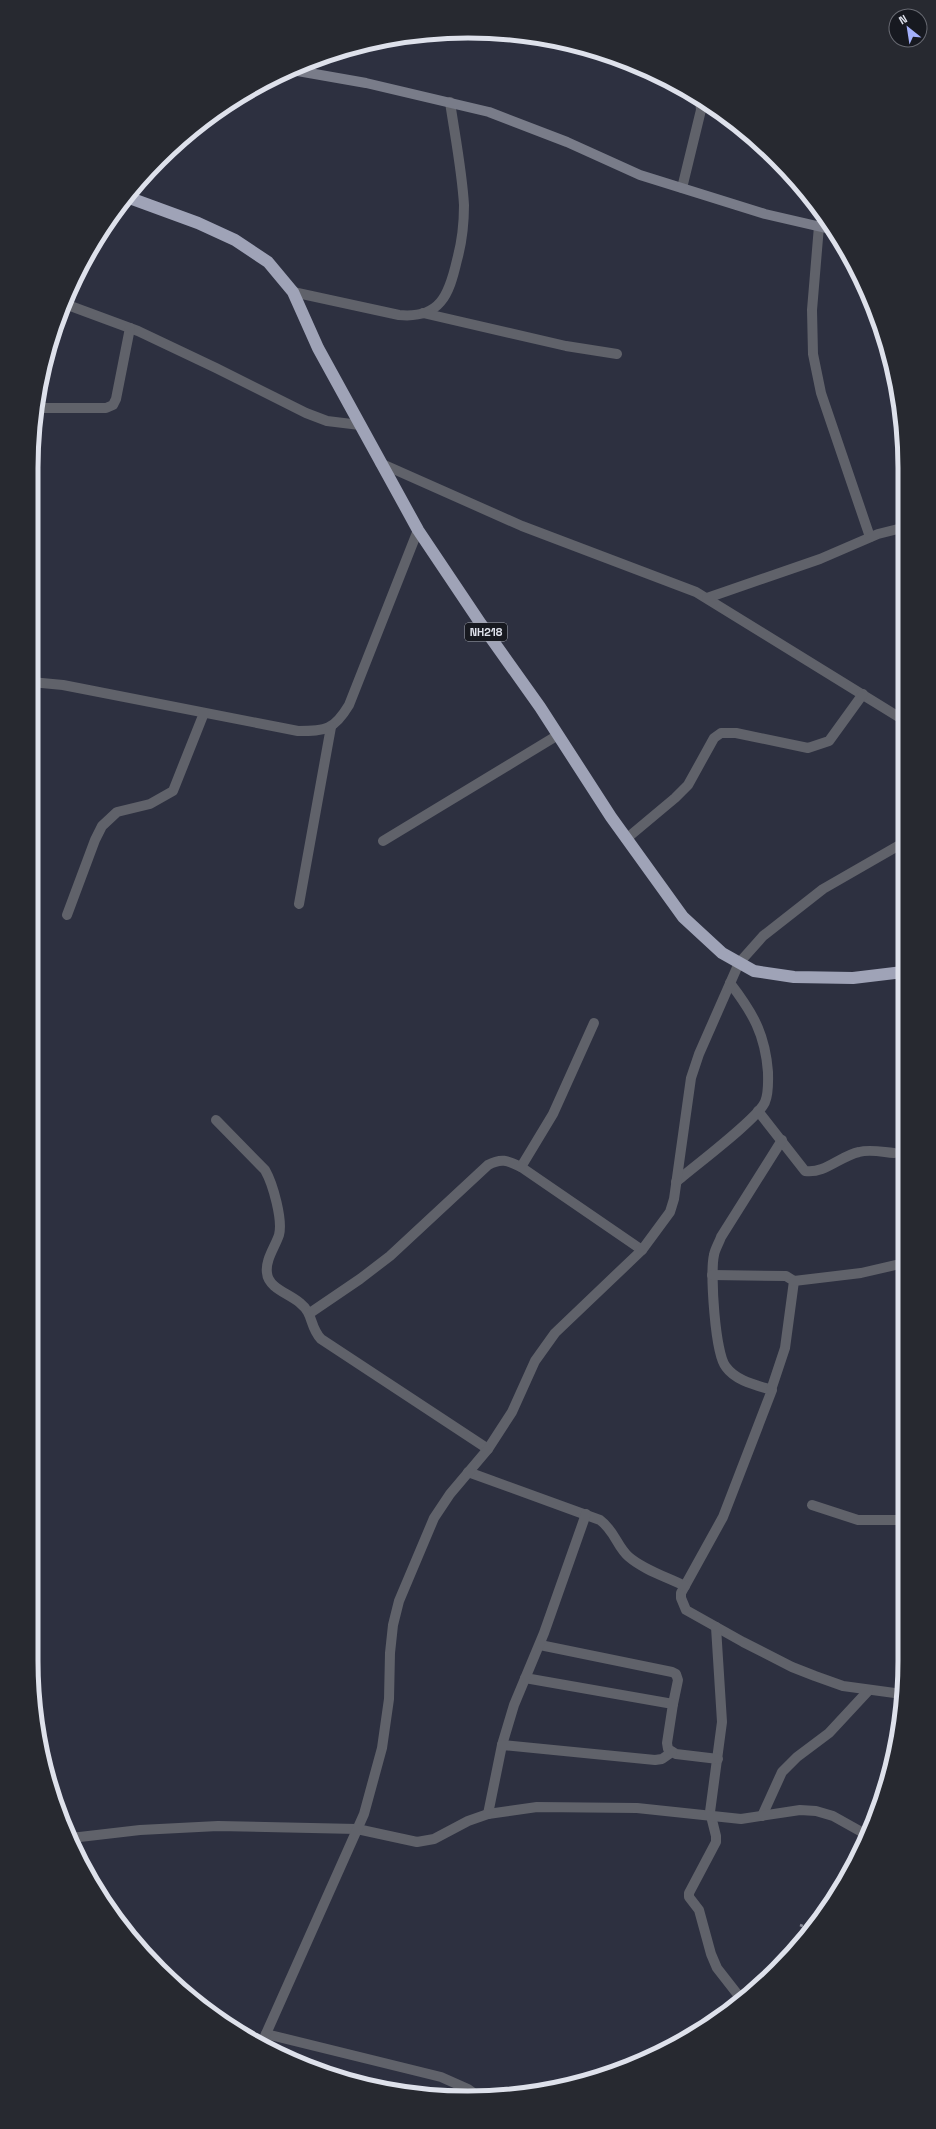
<svg xmlns="http://www.w3.org/2000/svg" width="936" height="2129" font-family="'Space Grotesk',sans-serif">
  <style>
    .lines { fill: none; stroke-linecap: round; stroke-linejoin: round }
    .path { stroke: #868996; stroke-width: 2.5; stroke-dasharray: 3 3; stroke-linecap: butt }
    .street { stroke: #60626a; stroke-width: 10 }
    .secondary { stroke: #797c89; stroke-width: 10 }
    .highway { stroke: #9fa3b7; stroke-width: 12 }
    .labels { text-anchor: middle; dominant-baseline: central; stroke-width: 4; stroke-linejoin: round; paint-order: stroke }
    .shield { fill: #171920; stroke: #a2a5ae; stroke-width: 1 }
    .shield-label { font-size: 11px; font-weight: bold; fill: #dee1eb }
    .rim { fill: none; stroke: #dee1eb; stroke-width: 5 }
  </style>
  <rect width="100%" height="100%" fill="#2d3040"/>
  <g class="lines">
    <!-- path -->
    <path class="path" d="M800 1925 811 1929"/>
    <!-- street -->
    <g class="street">
      <path d="M306 72 308 64"/>
      <path d="M682 188 701 110 700 100"/>
      <path d="M819 226 812 310 813 354 821 393 870 537"/>
      <path d="M293 292 399 315C440 319 449 295 457 260 462 242 464 224 464 205 462 171 455 136 450 102"/>
      <path d="M65 304 138 331 216 368 306 413 327 421 360 425"/>
      <path d="M423 313 566 346 617 354"/>
      <path d="M37 408H106L113 405 116 399 130 328"/>
      <path d="M380 463 522 526 696 592 902 719"/>
      <path d="M707 598 820 559 878 534 902 528"/>
      <path d="M31 682 63 685 298 731C326 731 334 730 349 705L418 530"/>
      <path d="M626 839 675 798 688 785 714 738 721 733H736L808 748 829 741 863 694"/>
      <path d="M383 841 558 735"/>
      <path d="M299 904 331 727"/>
      <path d="M67 915 95 840 102 826 117 812 150 804 173 791 204 713"/>
      <path d="M758 1111 805 1171C825 1174 840 1156 859 1152 870 1149 882 1152 894 1153"/>
      <path d="M216 1120 265 1170C273 1184 283 1220 279 1235 275 1247 265 1260 267 1273 268 1288 290 1294 300 1303 314 1314 309 1326 321 1339L488 1449"/>
      <path d="M782 1140 721 1237C719 1243 715 1249 714 1255 710 1272 715 1355 726 1367 736 1381 756 1385 772 1390L723 1517 681 1593V1598L686 1610 743 1642 792 1667 815 1676 843 1686 902 1694"/>
      <path d="M521 1167 553 1114 594 1023"/>
      <path d="M676 1182C693 1167 758 1119 765 1102 769 1093 768 1081 768 1072 765 1034 753 1013 730 983"/>
      <path d="M712 1275 786 1276 794 1281 785 1348 771 1390"/>
      <path d="M794 1281 861 1273 904 1263"/>
      <path d="M310 1313 360 1279 390 1256 488 1165C501 1158 507 1160 521 1167L642 1250"/>
      <path d="M468 1472 600 1520C615 1531 617 1547 629 1557 644 1570 667 1577 685 1586"/>
      <path d="M812 1505 858 1520H905"/>
      <path d="M716 1627 722 1722 710 1812 716 1836V1842L689 1893V1897L699 1910 711 1954 717 1968 742 2000"/>
      <path d="M540 1645 672 1672 676 1674 678 1680 673 1704"/>
      <path d="M525 1678 673 1704 667 1743 668 1749 676 1754 718 1759"/>
      <path d="M502 1745 514 1705 544 1633 586 1514"/>
      <path d="M488 1814 502 1745 655 1760 662 1759 672 1752"/>
      <path d="M762 1816 782 1772 797 1757 829 1733 868 1691"/>
      <path d="M71 1838 140 1830 218 1826 357 1829 417 1842 434 1839 468 1821 488 1814 537 1807 637 1808 741 1819 800 1810 816 1811 833 1816 867 1835"/>
      <path d="M266 2034 441 2077 468 2089 479 2097"/>
      <path d="M261 2045 364 1814 382 1748 389 1699 390 1653 393 1625 399 1601 434 1518 450 1494 488 1449 512 1412 535 1361 555 1333 642 1250 670 1212 674 1199 691 1078 699 1054 739 963 763 936 823 889 903 843"/>
    </g>
    <!-- secondary -->
    <path class="secondary" d="M292 70 366 83 489 112 567 142 640 175 765 214 830 229"/>
    <!-- highway -->
    <path class="highway" d="M127 197 198 223 235 240 268 262 293 292 318 348 418 530 481 624 540 707 611 817 683 917 722 953 754 971 794 977 853 978 903 972"/>
  </g>
  <g class="labels">
    <!-- shield labels -->
    <rect class="shield" x="465" y="623" width="42" height="18" rx="3"/>
    <g class="shield-label">
      <text x="486" y="632">NH218</text>
    </g>
  </g>
  <!-- crop -->
  <path d="M0 0H936V2129H0ZM468 38H468A430 430 0 0 1 898 468V1661A430 430 0 0 1 468 2091H468A430 430 0 0 1 38 1661V468A430 430 0 0 1 468 38Z" fill="#272930" fill-rule="evenodd"/>
  <path class="rim" d="M468 38H468A430 430 0 0 1 898 468V1661A430 430 0 0 1 468 2091H468A430 430 0 0 1 38 1661V468A430 430 0 0 1 468 38Z"/>
  <!-- north arrow -->
  <g transform="translate(908 28) rotate(330)"><circle r="19" fill="#171920" stroke="#676971"/>
  <path d="M0-3L7 15L0 10L-7 15Z" fill="#a4b1fc"/>
  <text y="-6" font-size="11" font-weight="bold" text-anchor="middle" fill="#dee1eb">N</text>
  </g>
</svg>
